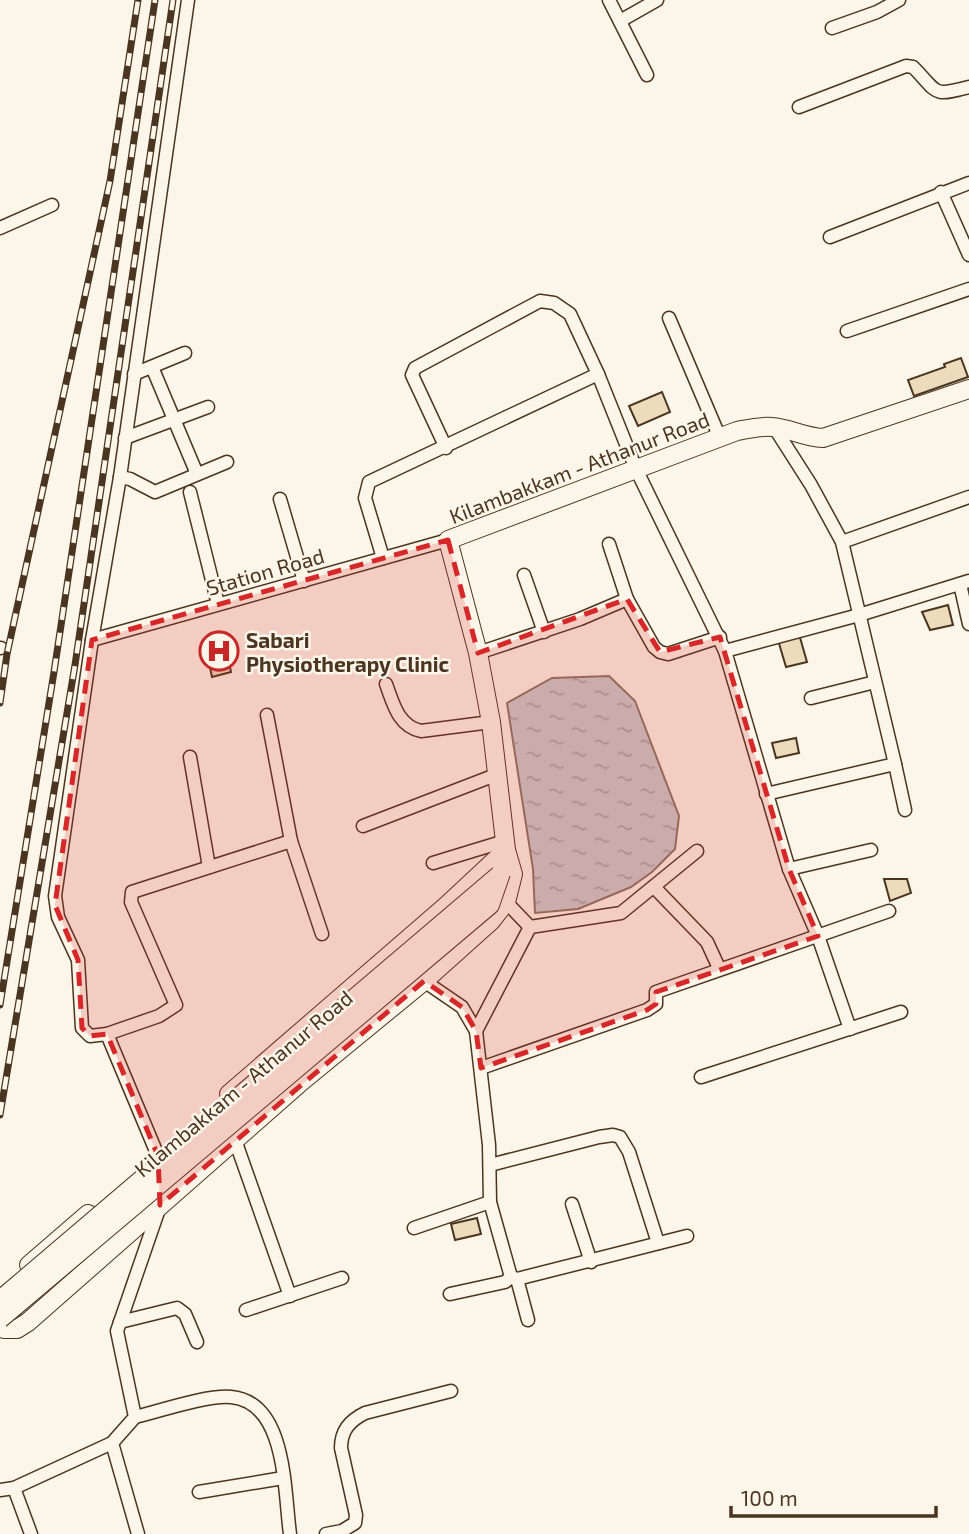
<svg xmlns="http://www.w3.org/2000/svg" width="969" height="1534" font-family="'Exo 2',sans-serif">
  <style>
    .water { fill: url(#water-ripples); stroke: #887966; stroke-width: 2 }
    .building { fill: #ecdcbc; stroke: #4a3520; stroke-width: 2 }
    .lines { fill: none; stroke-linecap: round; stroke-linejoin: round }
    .street-casing { stroke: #4a3520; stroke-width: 15 }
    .secondary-casing { stroke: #4a3520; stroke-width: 20 }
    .street { stroke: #fbf6e9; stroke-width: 12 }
    .secondary { stroke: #fbf6e9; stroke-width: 18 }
    .rail-casing { stroke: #4a3520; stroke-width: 7 }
    .rail { stroke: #fbf6e9; stroke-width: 4.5; stroke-dasharray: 13; stroke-linecap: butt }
    .secondary-bridge-casing { stroke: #4a3520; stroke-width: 20; stroke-linecap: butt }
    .secondary-bridge { stroke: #fbf6e9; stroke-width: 18 }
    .marked { fill: #d62828; fill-opacity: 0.2; stroke: #d62828; stroke-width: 5; stroke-dasharray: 14 9; stroke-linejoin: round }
    .labels { text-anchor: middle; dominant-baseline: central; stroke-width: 5; stroke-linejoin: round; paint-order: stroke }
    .street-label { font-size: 21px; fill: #4a3520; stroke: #fbf6e9 }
    .poi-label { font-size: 21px; font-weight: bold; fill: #4a3520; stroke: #fbf6e9; text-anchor: start }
  </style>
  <defs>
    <pattern id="water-ripples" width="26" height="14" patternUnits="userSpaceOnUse" patternTransform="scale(1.75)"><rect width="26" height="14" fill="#c9cecd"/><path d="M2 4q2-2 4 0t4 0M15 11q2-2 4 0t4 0" fill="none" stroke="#a5a8a6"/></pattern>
  </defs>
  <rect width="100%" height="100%" fill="#fbf6e9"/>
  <!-- water -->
  <path class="water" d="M609 676 635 701 679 816 675 849 652 872 631 887 578 909 535 913 533 869 507 703 552 678Z"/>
  <!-- building -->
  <g class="building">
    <path d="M961 358 968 377 914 396 908 380 945 367 944 364Z"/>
    <path d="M662 392 670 412 638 426 629 406Z"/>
    <path d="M948 605 953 625 930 630 922 612Z"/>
    <path d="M223 634 231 672 212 677 204 639Z"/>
    <path d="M799 634 807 662 786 667 778 640Z"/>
    <path d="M796 738 799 753 776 758 772 743Z"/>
    <path d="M884 879H907L911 893 890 901Z"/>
    <path d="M477 1218 481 1234 455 1240 451 1224Z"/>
  </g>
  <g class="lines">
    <!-- street casing -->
    <g class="street-casing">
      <g id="street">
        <path d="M609 0 647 75"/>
        <path d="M620 21 657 0"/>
        <path d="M832 28 877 12 899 0"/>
        <path d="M799 107 906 66 913 67C939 93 931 97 969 87"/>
        <path d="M941 192 969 255"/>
        <path d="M0 228 52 205"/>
        <path d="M830 237 969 183"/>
        <path d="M669 318 720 438"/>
        <path d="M847 331 969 289"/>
        <path d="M152 367 197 474"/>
        <path d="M134 374 185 353"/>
        <path d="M125 438 208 407"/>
        <path d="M446 448 412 375 415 368 540 301 554 303 570 314 598 374 636 469 725 651"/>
        <path d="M120 477 130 479 155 492 227 462"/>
        <path d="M190 492 218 604"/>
        <path d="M280 499 304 581"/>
        <path d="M842 542 969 497"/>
        <path d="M609 544 627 599 654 647 660 652 668 654 720 637"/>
        <path d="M383 558 365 498 369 482 598 374"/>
        <path d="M524 575 544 632"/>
        <path d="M960 584 969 624"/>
        <path d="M92 640 448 540"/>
        <path d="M0 648H1"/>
        <path d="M478 653 580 619 627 599"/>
        <path d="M386 684C393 703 398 726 421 731L491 722"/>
        <path d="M811 698 875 682"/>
        <path d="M267 715 291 841 322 934"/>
        <path d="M190 757 209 867"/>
        <path d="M895 764 905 810"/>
        <path d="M766 794 895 764 842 542 811 485 774 427"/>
        <path d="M363 826 498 774"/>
        <path d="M433 863 505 841"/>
        <path d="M789 869 871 850"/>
        <path d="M654 887 707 942 719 968"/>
        <path d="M506 902 530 927 621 913 697 851"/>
        <path d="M424 981 462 1007 476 1031 489 1145 490 1202 511 1277"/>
        <path d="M850 1029 818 936 789 869 725 651 859 615 969 581"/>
        <path d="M476 1031 530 927"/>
        <path d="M107 1034 159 1016 176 1005 131 902 132 892 291 841"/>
        <path d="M481 1068 647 1010 656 1004V992L889 911"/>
        <path d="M701 1077 901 1012"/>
        <path d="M235 1140 290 1296"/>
        <path d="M490 1165 599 1137 613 1135 620 1137 629 1152 658 1243"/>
        <path d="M159 1170 158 1156 107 1034 90 1036 82 1028 78 960 58 917 55 896 92 640 120 477 188 0"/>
        <path d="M572 1204 591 1262"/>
        <path d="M414 1228 490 1202"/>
        <path d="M517 1279 528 1320"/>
        <path d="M450 1294 505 1282 511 1277 517 1279 687 1236"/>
        <path d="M246 1310 342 1278"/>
        <path d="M120 1322 177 1308 185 1314 197 1342"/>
        <path d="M135 1417C160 1411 206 1395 231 1397 287 1402 284 1491 290 1534"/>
        <path d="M112 1443 138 1534"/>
        <path d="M14 1488 31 1534"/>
        <path d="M0 1490 14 1488 112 1443 135 1417 117 1331 159 1209"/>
        <path d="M199 1492 283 1478"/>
        <path d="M326 1534 342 1531 355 1523 356 1515 341 1448C341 1431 349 1421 365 1413L451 1391"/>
      </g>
    </g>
    <!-- secondary casing -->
    <g class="secondary-casing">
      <g id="secondary">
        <path d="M504 859 506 850 491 722 478 653 448 540 737 431C748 429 760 426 772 427 789 428 803 437 823 438L969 389"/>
        <path d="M29 1265 88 1214"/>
        <path d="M0 1325 4 1329H17L28 1322 302 1081 424 981 491 921 506 902 513 874 506 850 446 906 229 1094"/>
      </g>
    </g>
    <!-- street -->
    <use href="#street" class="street"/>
    <!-- secondary -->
    <use href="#secondary" class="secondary"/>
    <!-- rail casing -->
    <g class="rail-casing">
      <g id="rail">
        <path d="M0 703 7 654 110 181 138 0"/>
        <path d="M0 1005 54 672 155 0"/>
        <path d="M0 1115 75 665 173 0"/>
      </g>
    </g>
    <!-- rail -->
    <use href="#rail" class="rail"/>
    <!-- secondary-bridge casing -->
    <g class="secondary-bridge-casing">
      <g id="secondary-bridge">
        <path d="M0 1300 499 875"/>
        <path d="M0 1319 490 905 501 873"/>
      </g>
    </g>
    <!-- secondary-bridge -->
    <use href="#secondary-bridge" class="secondary-bridge"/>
  </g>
  <!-- marked area -->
  <path class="marked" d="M448 540 478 653 627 599 660 652 720 637 789 869 818 936 656 992V1004L647 1010 481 1068 476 1031 462 1007 424 981 160 1205 158 1156 107 1034 90 1036 82 1028 78 960 55 905 92 640Z"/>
  <!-- icons -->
  <defs>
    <g id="hospital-ring" transform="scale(2.0125)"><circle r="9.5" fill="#fbf6e9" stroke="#c62828" stroke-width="1.5"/><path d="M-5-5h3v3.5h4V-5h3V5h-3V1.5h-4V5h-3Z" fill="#c62828"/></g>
  </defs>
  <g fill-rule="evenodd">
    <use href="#hospital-ring" x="219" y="651"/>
  </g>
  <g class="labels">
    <!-- street labels -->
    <g class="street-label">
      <text transform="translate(579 467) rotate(-21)">Kilambakkam - Athanur Road</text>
      <text transform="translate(265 571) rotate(-16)">Station Road</text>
      <text transform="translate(243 1083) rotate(-40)">Kilambakkam - Athanur Road</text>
    </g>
    <!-- poi labels -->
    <g class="poi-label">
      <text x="246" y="639">Sabari<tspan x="246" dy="24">Physiotherapy Clinic</tspan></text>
    </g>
  </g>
  <!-- scale -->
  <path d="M731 1506v10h205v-10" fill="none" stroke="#4a3520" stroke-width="3.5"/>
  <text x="741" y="1506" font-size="21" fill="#4a3520" stroke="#fbf6e9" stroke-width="5" paint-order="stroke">100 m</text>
</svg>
